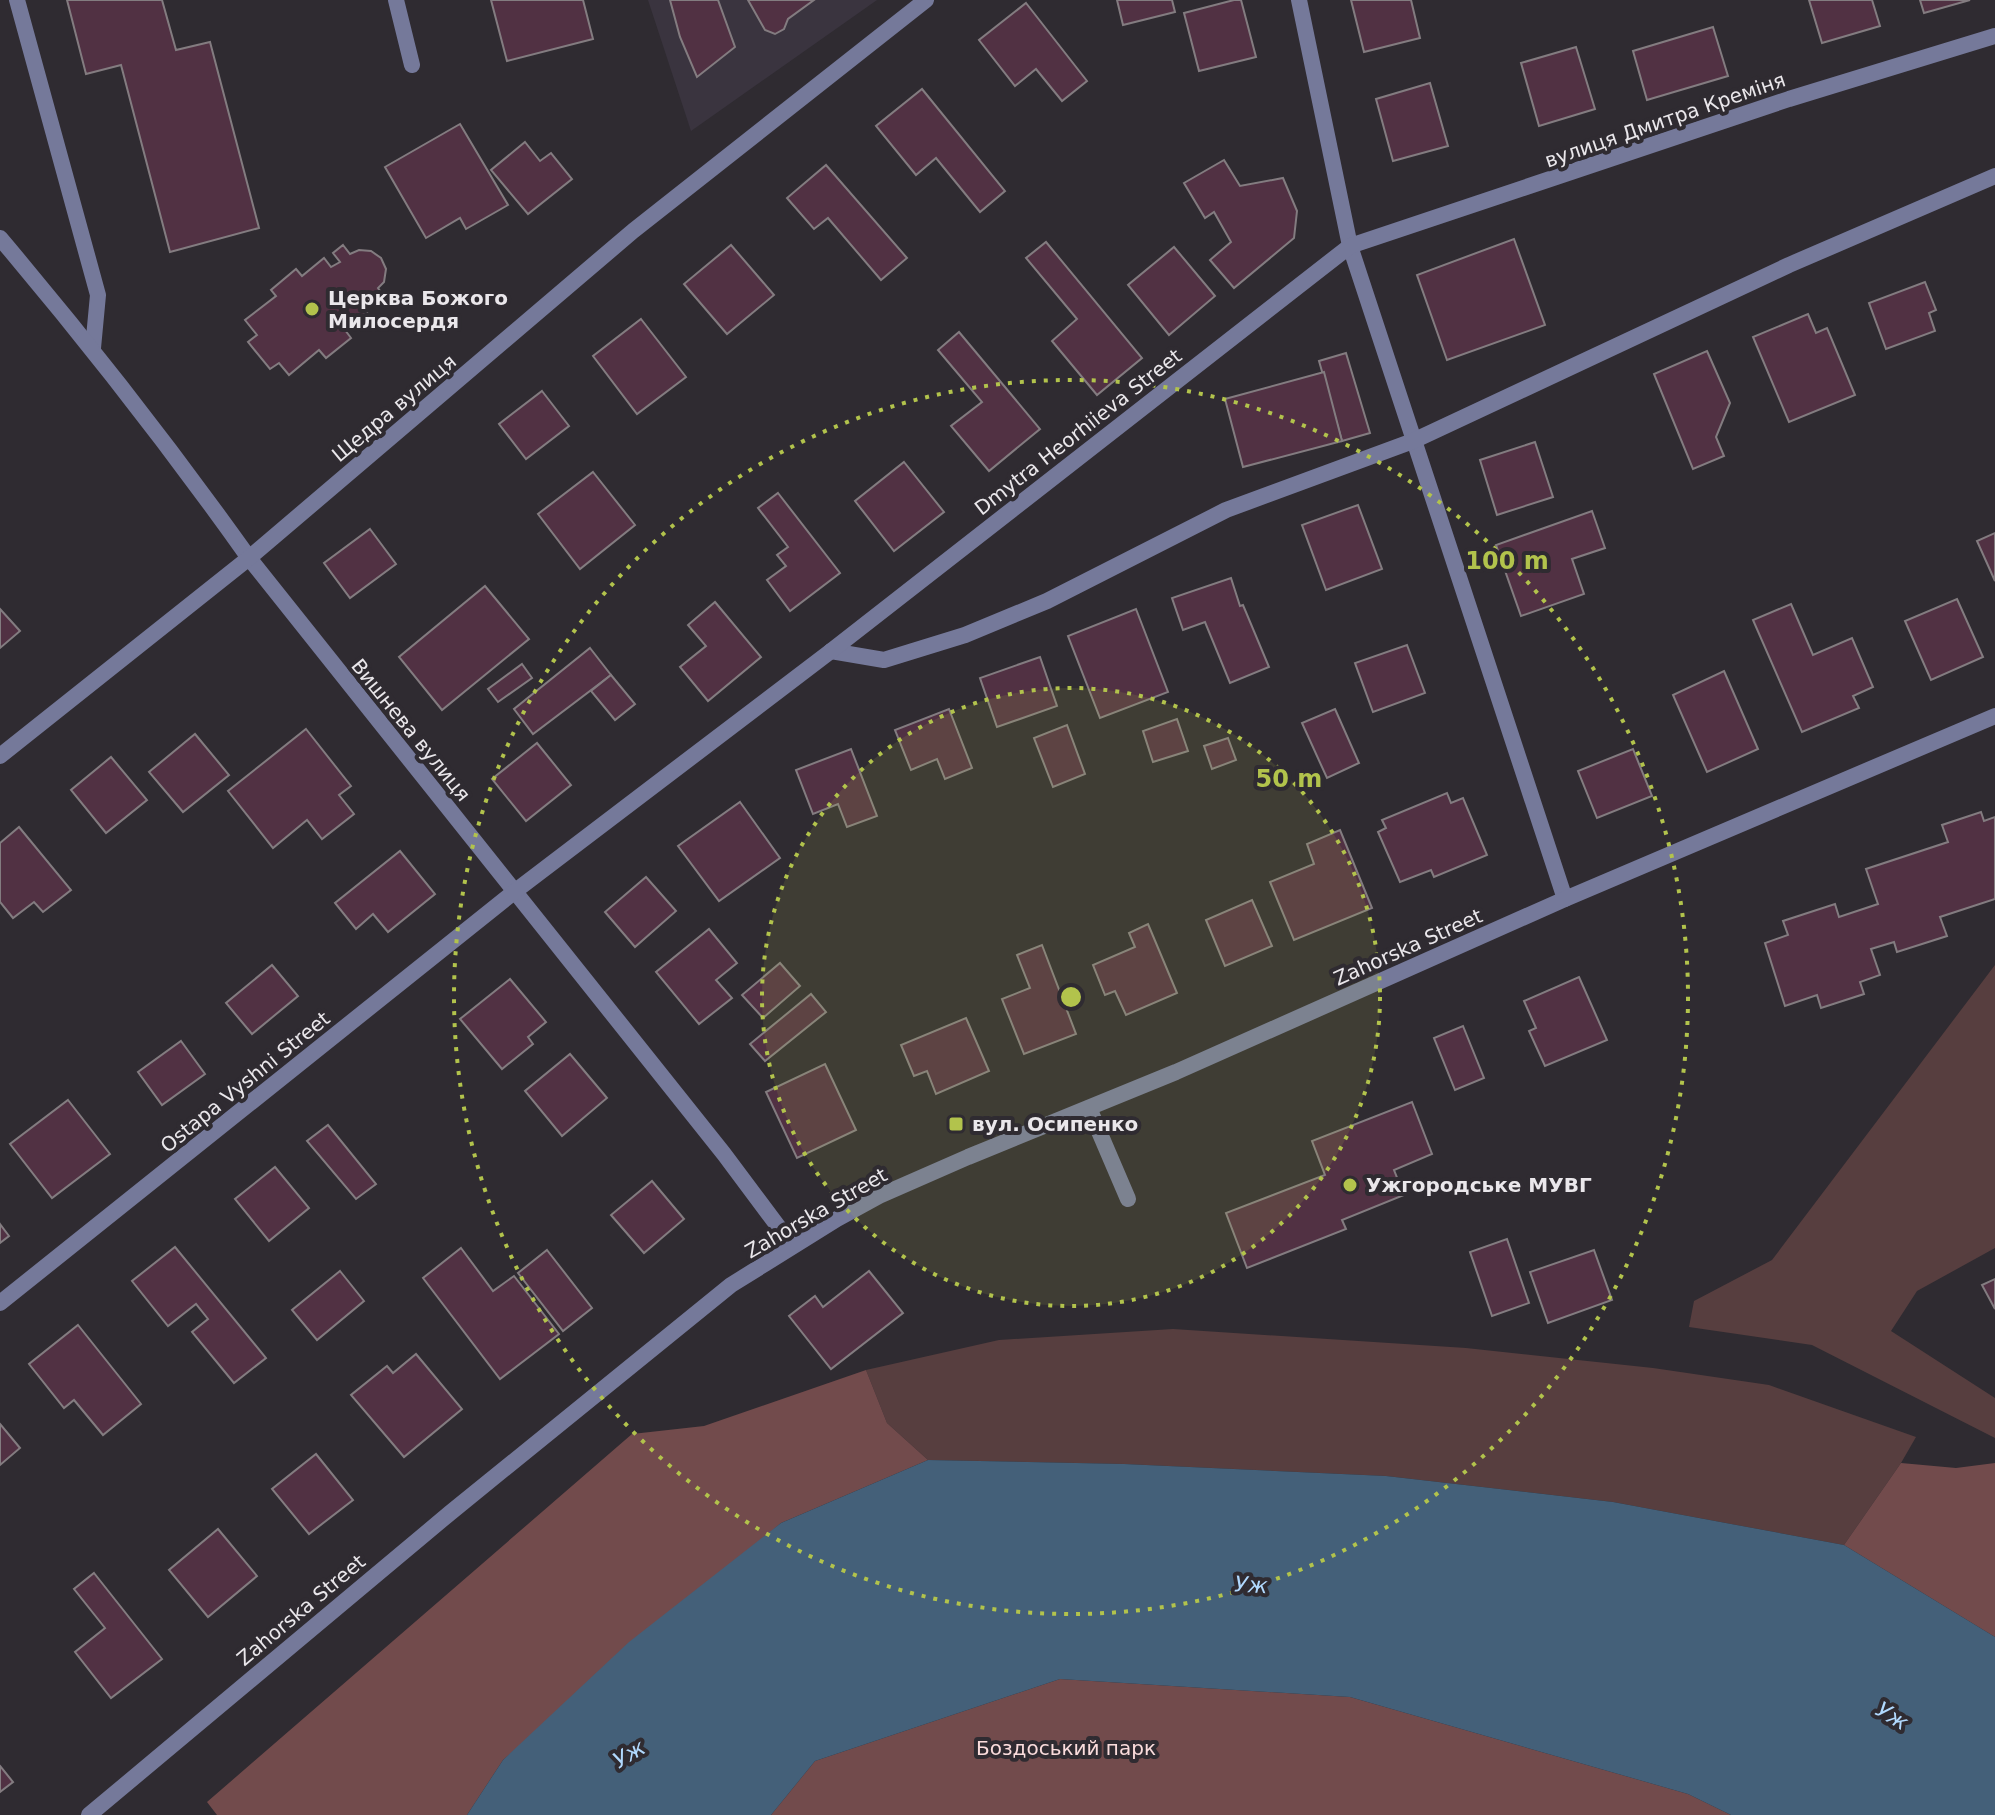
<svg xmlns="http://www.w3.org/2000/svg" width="1995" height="1815" font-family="'DejaVu Sans',sans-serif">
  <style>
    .built { fill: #3a343f }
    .green { fill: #573e3f }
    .forest { fill: #724b4c }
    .water { fill: #446079 }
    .building { fill: #513143; stroke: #837c80; stroke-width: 2 }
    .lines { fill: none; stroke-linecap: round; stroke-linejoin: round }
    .service { stroke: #75799a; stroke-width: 16 }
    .minor { stroke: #75799a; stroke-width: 16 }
    .tertiary { stroke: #75799a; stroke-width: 16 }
    .ring { fill: none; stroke: #b2c34c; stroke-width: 4; stroke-dasharray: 4 8 }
    .poi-dot { fill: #b2c34c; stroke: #2f2b31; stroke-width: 3 }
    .labels { text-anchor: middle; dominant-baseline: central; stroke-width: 8; stroke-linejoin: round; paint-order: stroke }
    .street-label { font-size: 20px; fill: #eae7eb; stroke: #2f2b31 }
    .poi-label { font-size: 20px; font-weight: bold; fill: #eae7eb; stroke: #2f2b31; text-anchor: start }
    .park-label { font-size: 20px; fill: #fadcdc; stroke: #2f2b31 }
    .water-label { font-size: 22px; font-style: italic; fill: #b1d9fe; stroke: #2f2b31 }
    .centre { fill: #b2c34c; stroke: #2f2b31; stroke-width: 4 }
    .ring-label { font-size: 24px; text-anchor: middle; font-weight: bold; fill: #b2c34c; stroke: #2f2b31; stroke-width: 8; stroke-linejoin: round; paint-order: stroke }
  </style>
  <rect width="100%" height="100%" fill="#2f2b31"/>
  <!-- built -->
  <path class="built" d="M648 0H877L691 131Z"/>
  <!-- green -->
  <g class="green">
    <path d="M1995 965V1248L1917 1291 1891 1331 1995 1398V1438L1812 1345 1689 1327 1694 1301 1772 1260Z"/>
    <path d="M1173 1329 1466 1348 1653 1368 1769 1385 1916 1437 1901 1463 1844 1545 1613 1502 1386 1476 1124 1464 928 1460 887 1423 866 1370 999 1340Z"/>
  </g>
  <!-- forest -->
  <g class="forest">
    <path d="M866 1370 887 1423 928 1460 781 1523 503 1760 467 1815H217L207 1802 632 1434 704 1426Z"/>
    <path d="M1901 1463 1956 1468 1995 1463V1637L1844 1545Z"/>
    <path d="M1060 1679 1350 1697 1688 1794 1731 1815H771L815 1761Z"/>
  </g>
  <!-- water -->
  <path class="water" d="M928 1460 1124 1464 1386 1476 1613 1502 1844 1545 1995 1637V1815H1731L1688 1794 1350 1697 1060 1679 815 1761 771 1815H467L503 1760 629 1642 781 1523Z"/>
  <!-- building -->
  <g class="building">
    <path d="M67 0H162L176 50 210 42 259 228 170 252 121 65 86 74Z"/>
    <path d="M491 0H583L593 39 507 61Z"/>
    <path d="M670 0H718L735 47 697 77 680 37Z"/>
    <path d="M748 0H814L788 19 784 29 775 34 765 30Z"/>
    <path d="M1117 0H1172L1175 12 1123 25Z"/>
    <path d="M1234 0H1241L1256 57 1199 71 1184 13Z"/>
    <path d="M1351 0H1411L1420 38 1364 52Z"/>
    <path d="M1809 0H1872L1880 26 1822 43Z"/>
    <path d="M1920 0H1970L1924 13Z"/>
    <path d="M1026 3 1087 81 1062 101 1036 69 1015 86 979 40Z"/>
    <path d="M1713 27 1728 76 1647 100 1633 51Z"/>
    <path d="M1576 47 1595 109 1539 126 1521 63Z"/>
    <path d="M1430 83 1448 146 1393 161 1376 99Z"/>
    <path d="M922 89 1005 191 980 212 936 158 916 175 876 126Z"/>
    <path d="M460 124 508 205 466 229 460 218 426 238 385 167Z"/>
    <path d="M525 142 540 161 551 153 572 179 528 214 491 170Z"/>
    <path d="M1224 160 1240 186 1283 178 1297 211 1294 238 1234 288 1210 260 1231 242 1214 212 1205 218 1184 183Z"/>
    <path d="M826 165 907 258 881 280 828 218 814 229 787 198Z"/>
    <path d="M1514 239 1545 325 1447 360 1417 275Z"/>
    <path d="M1046 242 1142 358 1097 395 1052 341 1077 319 1026 258Z"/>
    <path d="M343 245 350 254 359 250 371 251 381 258 386 269 384 282 378 288 385 298 374 305 367 297 360 302 367 312 345 330 351 338 326 358 319 350 289 375 279 363 270 369 248 342 257 335 245 320 276 296 271 290 296 269 302 276 324 258 331 267 340 262 333 253Z"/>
    <path d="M731 245 774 295 727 334 684 284Z"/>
    <path d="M1174 247 1215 296 1169 335 1128 285Z"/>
    <path d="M1925 282 1936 310 1929 313 1935 331 1886 349 1869 303Z"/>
    <path d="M1808 314 1816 333 1827 328 1855 395 1789 422 1753 337Z"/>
    <path d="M641 319 686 377 637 414 593 356Z"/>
    <path d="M959 332 1040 429 989 471 951 426 982 402 938 350Z"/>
    <path d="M1707 351 1730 403 1716 437 1724 456 1693 469 1654 374Z"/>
    <path d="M1346 353 1370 433 1342 441 1319 361Z"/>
    <path d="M1324 372 1342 441 1243 467 1225 399Z"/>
    <path d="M542 391 569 426 526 459 499 424Z"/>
    <path d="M1535 442 1553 497 1497 515 1480 460Z"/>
    <path d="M904 462 944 512 894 551 855 501Z"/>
    <path d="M593 472 635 525 580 569 538 514Z"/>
    <path d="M778 493 840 573 790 611 767 580 786 566 777 555 788 547 758 508Z"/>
    <path d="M1358 505 1382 569 1326 590 1302 525Z"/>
    <path d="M1592 511 1605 548 1572 559 1584 594 1521 616 1496 545Z"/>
    <path d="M370 529 396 564 350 598 324 563Z"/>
    <path d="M1995 533V581L1977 541Z"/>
    <path d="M1231 578 1240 606 1243 605 1269 667 1230 683 1205 622 1183 630 1172 598Z"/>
    <path d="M485 586 529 639 442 710 399 657Z"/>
    <path d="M1957 599 1983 657 1931 680 1905 621Z"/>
    <path d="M715 602 761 657 708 701 680 667 706 646 688 625Z"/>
    <path d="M1791 604 1813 655 1852 638 1873 687 1853 696 1859 708 1802 732 1753 620Z"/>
    <path d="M0 609 20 631 0 648Z"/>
    <path d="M1136 609 1168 692 1100 718 1068 636Z"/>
    <path d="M1407 645 1425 693 1373 712 1355 663Z"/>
    <path d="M590 648 611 675 533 734 514 709Z"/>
    <path d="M1040 657 1057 706 997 727 980 678Z"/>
    <path d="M522 664 532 678 498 702 488 689Z"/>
    <path d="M1724 671 1758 749 1707 772 1673 695Z"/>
    <path d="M611 675 635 704 615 720 591 691Z"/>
    <path d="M949 709 972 768 945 779 937 759 911 770 895 730Z"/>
    <path d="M1335 709 1359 763 1327 778 1302 723Z"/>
    <path d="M1177 719 1188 751 1153 762 1143 731Z"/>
    <path d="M1067 725 1085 774 1053 787 1034 738Z"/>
    <path d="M306 729 351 786 339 795 354 814 322 839 307 820 273 848 228 791Z"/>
    <path d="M195 734 229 775 183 812 149 772Z"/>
    <path d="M1228 738 1236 760 1212 769 1204 746Z"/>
    <path d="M537 743 571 785 526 821 492 779Z"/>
    <path d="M851 749 877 816 847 827 838 804 813 814 796 770Z"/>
    <path d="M1633 749 1652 796 1597 818 1578 771Z"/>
    <path d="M111 757 147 800 106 833 71 790Z"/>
    <path d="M1447 793 1451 803 1463 798 1487 855 1434 877 1431 870 1400 882 1378 832 1386 828 1382 820Z"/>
    <path d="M740 802 780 858 719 901 678 846Z"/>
    <path d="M1981 812 1984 821 1995 817V899L1940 917 1947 936 1897 952 1894 942 1871 949 1880 975 1860 982 1864 994 1821 1008 1817 995 1785 1006 1765 943 1788 935 1783 921 1835 904 1839 917 1878 904 1866 869 1948 842 1942 825Z"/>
    <path d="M19 827 71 890 43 912 34 902 13 918 0 902V843Z"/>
    <path d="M1340 830 1372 908 1294 940 1270 882 1314 864 1307 844Z"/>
    <path d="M400 851 435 894 388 932 373 914 356 929 335 903Z"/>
    <path d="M646 877 676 911 635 947 605 912Z"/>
    <path d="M1252 900 1272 946 1225 966 1206 920Z"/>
    <path d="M1148 924 1177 993 1126 1015 1115 991 1105 995 1093 965 1135 947 1129 933Z"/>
    <path d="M709 929 737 963 716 980 732 998 699 1024 656 972Z"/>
    <path d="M1042 945 1076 1034 1024 1054 1002 999 1030 988 1017 955Z"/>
    <path d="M780 963 800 986 763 1018 742 995Z"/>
    <path d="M272 965 298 996 252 1034 226 1003Z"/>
    <path d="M1579 977 1607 1040 1545 1066 1529 1031 1536 1028 1524 1001Z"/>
    <path d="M510 979 546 1022 528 1037 533 1044 502 1069 460 1019Z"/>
    <path d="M811 994 826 1012 765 1061 750 1044Z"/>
    <path d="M966 1018 989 1071 936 1094 927 1071 914 1076 901 1045Z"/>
    <path d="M1463 1026 1484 1078 1455 1090 1434 1038Z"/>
    <path d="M181 1041 205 1074 162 1105 138 1072Z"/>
    <path d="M570 1054 607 1098 562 1136 525 1091Z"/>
    <path d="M825 1064 856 1130 797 1158 766 1092Z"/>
    <path d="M68 1100 110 1154 52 1198 10 1144Z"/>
    <path d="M1412 1102 1432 1154 1394 1170 1404 1195 1342 1220 1346 1229 1247 1268 1226 1213 1325 1175 1312 1141Z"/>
    <path d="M328 1125 376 1184 356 1199 307 1141Z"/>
    <path d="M275 1167 309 1208 269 1241 235 1199Z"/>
    <path d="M652 1181 684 1219 644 1253 611 1215Z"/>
    <path d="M0 1224 9 1236 0 1243Z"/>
    <path d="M1507 1239 1529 1303 1492 1316 1470 1252Z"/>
    <path d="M175 1247 266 1358 234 1383 192 1332 208 1319 196 1304 168 1326 132 1281Z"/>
    <path d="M461 1248 493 1291 514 1276 559 1334 500 1379 423 1278Z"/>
    <path d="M547 1250 592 1308 563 1331 518 1273Z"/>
    <path d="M1594 1250 1612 1300 1548 1323 1530 1272Z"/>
    <path d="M340 1271 364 1301 317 1340 292 1310Z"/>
    <path d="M869 1271 903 1313 831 1369 789 1316 815 1296 823 1307Z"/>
    <path d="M1995 1279V1309L1982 1285Z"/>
    <path d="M78 1325 141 1404 103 1435 74 1400 64 1408 29 1364Z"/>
    <path d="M416 1354 462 1409 404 1457 351 1395 387 1366 393 1373Z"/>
    <path d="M0 1424 20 1448 0 1465Z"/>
    <path d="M316 1454 353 1500 309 1534 272 1489Z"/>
    <path d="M218 1529 257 1576 208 1617 169 1570Z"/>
    <path d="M94 1573 162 1659 111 1698 75 1652 105 1628 74 1589Z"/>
    <path d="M0 1766 13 1782 0 1792Z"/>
  </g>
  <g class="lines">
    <!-- service -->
    <g class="service">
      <path d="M17 0 98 295 93 348"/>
      <path d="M396 0 412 65"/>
      <path d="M1089 1108 1128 1199"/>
    </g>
    <!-- minor -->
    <g class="minor">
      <path d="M1299 0 1350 246 1565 899"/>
      <path d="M0 238C88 342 170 447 249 558L724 1154 792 1245"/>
      <path d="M831 651 884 660 965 635 1047 601 1226 510 1413 441 1789 265 1995 176"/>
      <path d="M0 756 249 558 633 231 926 0"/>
      <path d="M0 1303 514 892 831 651 1350 246 1789 99 1995 36"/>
    </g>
    <!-- tertiary -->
    <path class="tertiary" d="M89 1815 450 1513 731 1285 837 1219 879 1196 968 1157 1176 1072 1565 899 1995 716"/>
  </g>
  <!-- distance rings -->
  <circle cx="1071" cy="997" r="309" fill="#b2c34c" fill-opacity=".12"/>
  <g class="ring">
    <circle cx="1071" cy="997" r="309"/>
    <circle cx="1071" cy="997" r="617"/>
  </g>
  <!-- markers -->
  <g class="poi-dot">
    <circle cx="312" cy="309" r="8"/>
    <rect x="948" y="1116" width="16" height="16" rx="4"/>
    <circle cx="1350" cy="1185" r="8"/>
  </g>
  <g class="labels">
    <!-- street labels -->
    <g class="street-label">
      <text transform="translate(1665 120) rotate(-19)">вулиця Дмитра Креміня</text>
      <text transform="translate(394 408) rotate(-40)">Щедра вулиця</text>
      <text transform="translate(1078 432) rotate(-38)">Dmytra Heorhiieva Street</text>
      <text transform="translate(411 730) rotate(51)">Вишнева вулиця</text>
      <text transform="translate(1408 947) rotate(-24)">Zahorska Street</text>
      <text transform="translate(245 1082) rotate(-39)">Ostapa Vyshni Street</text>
      <text transform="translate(816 1213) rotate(-30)">Zahorska Street</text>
      <text transform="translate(301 1610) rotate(-40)">Zahorska Street</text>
    </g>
    <!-- poi labels -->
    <g class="poi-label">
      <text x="328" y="298">Церква Божого<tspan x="328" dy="23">Милосердя</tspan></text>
      <text x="972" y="1124">вул. Осипенко</text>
      <text x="1366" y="1185">Ужгородське МУВГ</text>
    </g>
    <!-- park labels -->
    <g class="park-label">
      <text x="1066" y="1748">Боздоський парк</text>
    </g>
    <!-- water labels -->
    <g class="water-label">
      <text transform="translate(1251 1585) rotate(3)">Уж</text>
      <text transform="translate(1892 1716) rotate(31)">Уж</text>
      <text transform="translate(629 1754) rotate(-31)">Уж</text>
    </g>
  </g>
  <circle cx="1071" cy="997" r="12" class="centre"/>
  <g class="ring-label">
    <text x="1507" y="569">100 m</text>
    <text x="1289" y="787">50 m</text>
  </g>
</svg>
